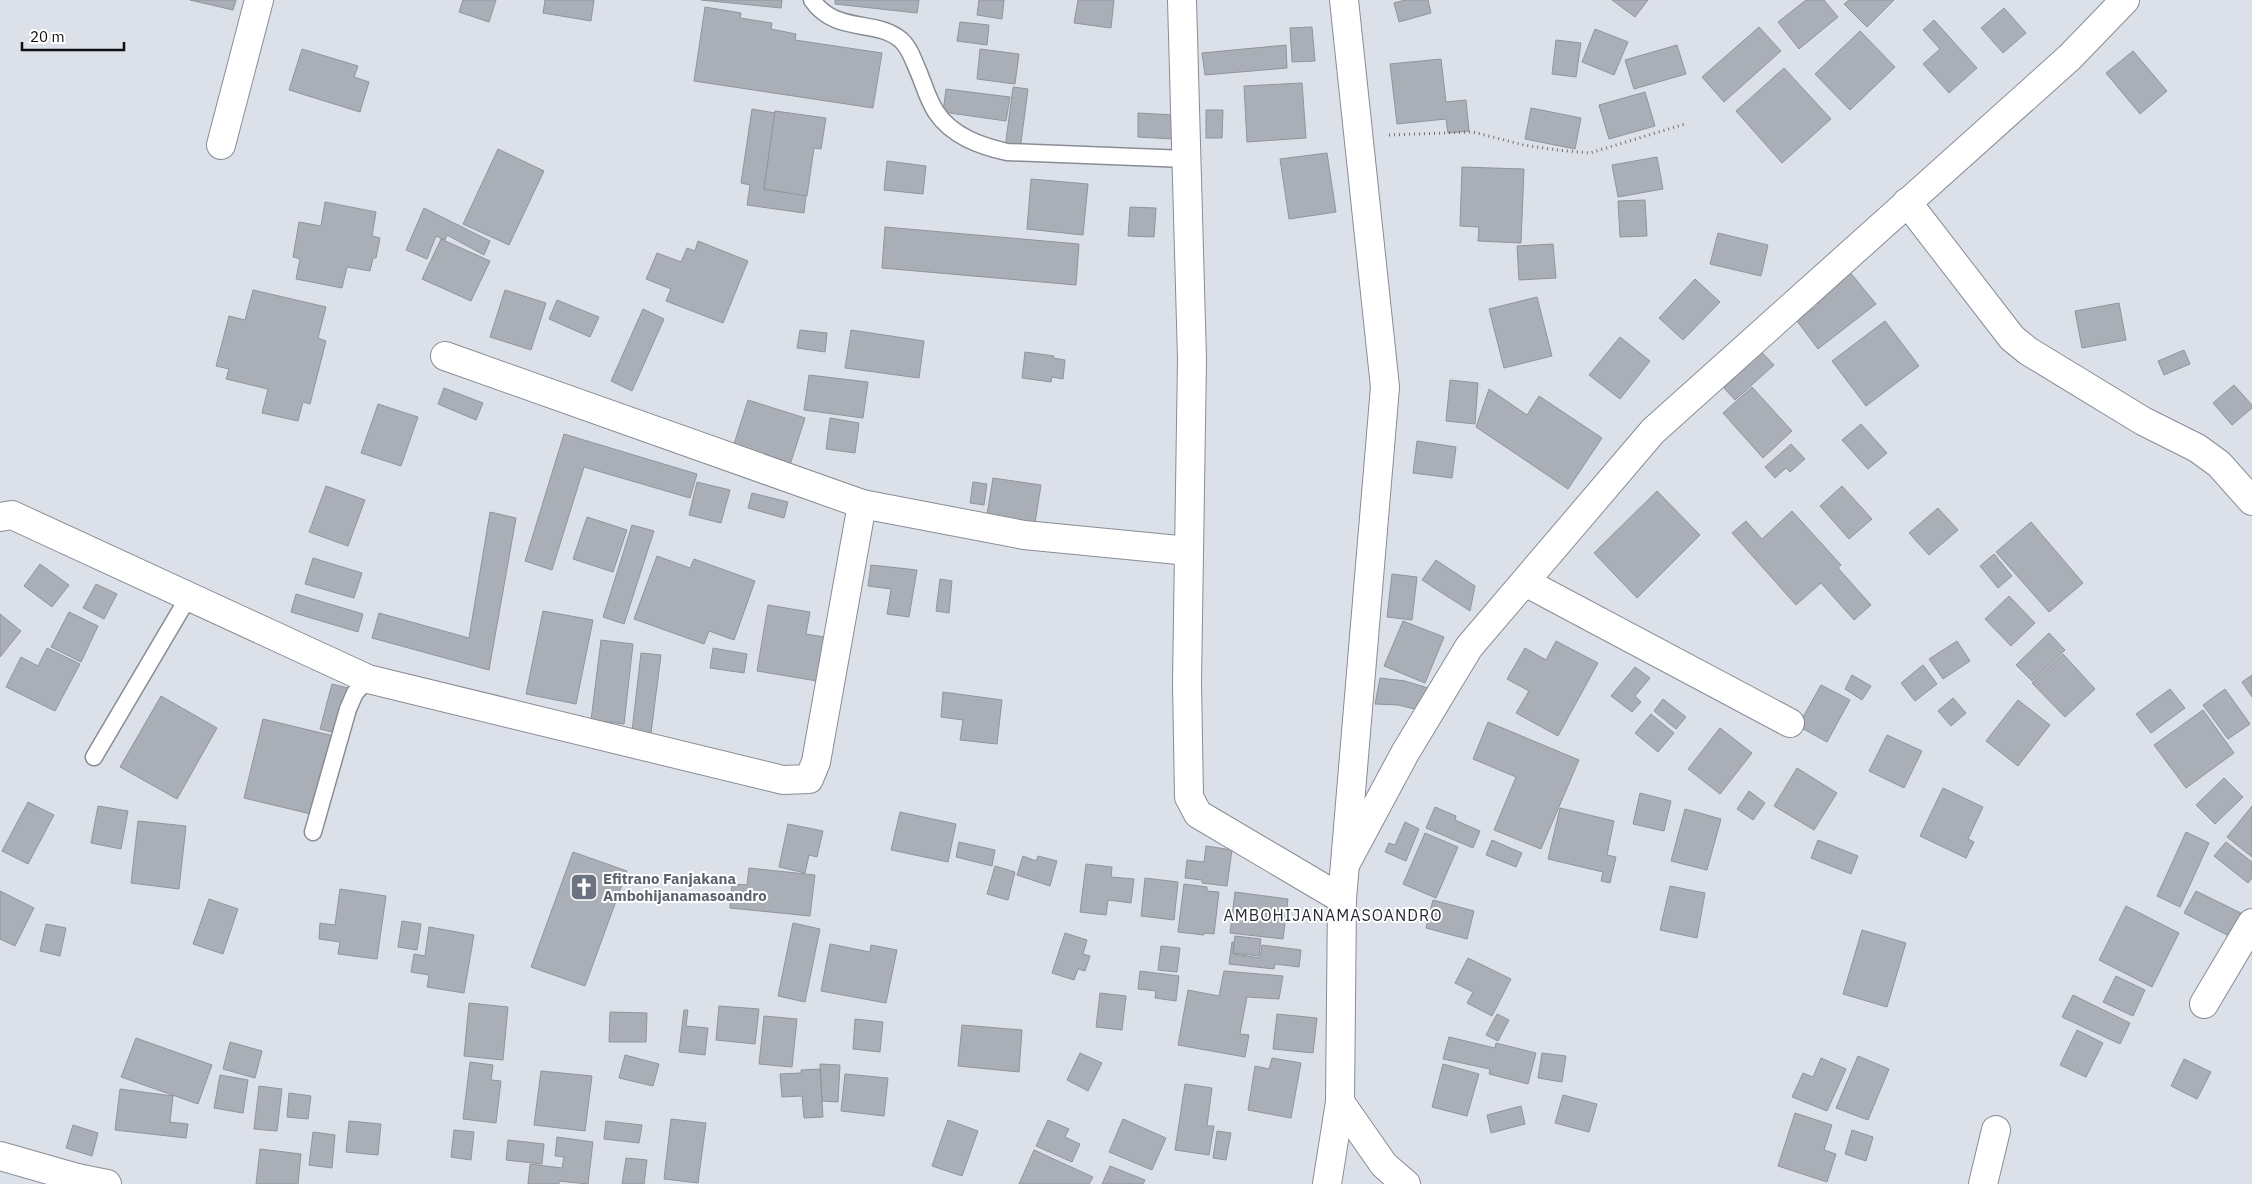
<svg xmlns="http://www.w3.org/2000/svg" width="2252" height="1184" font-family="'IBM Plex Sans',sans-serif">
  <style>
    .building { fill: #aaafb7; stroke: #90949c }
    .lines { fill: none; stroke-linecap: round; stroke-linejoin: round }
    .service-casing { stroke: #888d95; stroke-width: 19 }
    .minor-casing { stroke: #888d95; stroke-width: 30 }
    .tertiary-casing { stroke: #888d95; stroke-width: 30 }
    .path { stroke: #6d6f75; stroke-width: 3; stroke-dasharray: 1 4; stroke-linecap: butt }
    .service { stroke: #fff; stroke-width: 16 }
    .minor { stroke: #fff; stroke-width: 28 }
    .tertiary { stroke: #fff; stroke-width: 28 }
    .labels { text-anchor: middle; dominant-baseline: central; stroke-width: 4; stroke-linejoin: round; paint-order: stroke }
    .worship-label { font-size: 15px; font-weight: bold; fill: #5b616d; stroke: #fff; text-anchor: start }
    .neighbourhood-label { font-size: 16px; letter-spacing: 1px; fill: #262a30; stroke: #fff }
  </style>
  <rect width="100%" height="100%" fill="#dce0e9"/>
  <!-- building -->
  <g class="building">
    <path d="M190 0H236L233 10Z"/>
    <path d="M463 0H496L489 22 459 12Z"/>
    <path d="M545 0H594L591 21 543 13Z"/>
    <path d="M701 0H782L781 8Z"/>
    <path d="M835 0H919L917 13 835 4Z"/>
    <path d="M979 0H1004L1002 19 977 15Z"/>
    <path d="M1078 0H1114L1111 28 1074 23Z"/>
    <path d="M1405 0H1428L1431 13 1399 22 1394 3Z"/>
    <path d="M1612 0H1648L1635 17Z"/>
    <path d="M1806 0H1824L1838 17 1799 49 1778 22Z"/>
    <path d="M1849 0H1894L1867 27 1844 4Z"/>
    <path d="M705 7 741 13 740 18 772 23 771 29 796 34 795 40 882 53 873 108 694 81Z"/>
    <path d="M2004 8 2026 33 2003 53 1981 28Z"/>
    <path d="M1934 20 1977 68 1949 93 1923 64 1940 49 1923 30Z"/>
    <path d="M960 22 989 25 987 45 957 41Z"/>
    <path d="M1312 27 1315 61 1292 62 1290 28Z"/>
    <path d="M1759 27 1781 51 1724 102 1702 77Z"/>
    <path d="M1595 29 1628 42 1614 75 1582 62Z"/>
    <path d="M1860 31 1895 67 1850 110 1815 74Z"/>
    <path d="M1556 40 1581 43 1576 77 1552 74Z"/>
    <path d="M1286 45 1287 68 1205 75 1202 53Z"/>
    <path d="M1677 45 1686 74 1634 89 1625 60Z"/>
    <path d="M302 49 358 66 354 77 369 82 360 112 289 90Z"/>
    <path d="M980 49 1019 54 1015 84 977 79Z"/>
    <path d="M2133 51 2167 91 2140 114 2106 73Z"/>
    <path d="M1441 59 1446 102 1466 100 1469 131 1448 133 1446 119 1397 124 1390 64Z"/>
    <path d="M1784 68 1831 119 1782 163 1736 111Z"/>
    <path d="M1302 83 1306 138 1247 142 1244 86Z"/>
    <path d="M1013 87 1028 89 1020 150 1005 148Z"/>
    <path d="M946 89 1010 97 1006 121 943 112Z"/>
    <path d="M1645 92 1655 126 1609 139 1599 105Z"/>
    <path d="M1531 108 1581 118 1575 149 1525 139Z"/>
    <path d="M752 109 775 113 764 189 806 195 804 213 747 205 750 185 741 183Z"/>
    <path d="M1206 110H1223L1222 138H1206Z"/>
    <path d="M775 111 826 118 821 149 814 148 807 196 764 189Z"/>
    <path d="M1138 113 1174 115 1173 139 1138 137Z"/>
    <path d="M498 149 544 171 509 245 463 224Z"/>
    <path d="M1327 153 1336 212 1289 219 1280 159Z"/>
    <path d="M1657 157 1663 189 1618 197 1612 165Z"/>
    <path d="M887 161 926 166 923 194 884 190Z"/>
    <path d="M1462 167 1524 169 1521 243 1478 241 1479 227 1460 226Z"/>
    <path d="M1031 179 1088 184 1083 235 1027 229Z"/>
    <path d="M1645 200 1647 236 1620 237 1618 201Z"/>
    <path d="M325 202 376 212 372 236 380 238 376 258H373L370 271 347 267 342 288 296 279 300 259 293 257 299 222 321 226Z"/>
    <path d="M1130 207 1156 208 1154 237 1128 236Z"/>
    <path d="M424 208 490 241 484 255 447 235 445 240 436 236 427 259 406 250Z"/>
    <path d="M885 227 1079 244 1076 285 882 268Z"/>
    <path d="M1718 233 1768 245 1761 276 1710 264Z"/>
    <path d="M441 239 490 261 471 301 422 279Z"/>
    <path d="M698 241 748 261 723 323 666 301 671 289 646 279 657 253 681 262 687 248 695 251Z"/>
    <path d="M1553 244 1556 278 1519 280 1517 246Z"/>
    <path d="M1849 271 1876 304 1818 349 1797 321 1819 304 1814 298Z"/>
    <path d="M1695 279 1720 302 1683 340 1659 318Z"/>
    <path d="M253 290 326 307 318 338 326 341 310 404 303 402 298 421 262 413 268 389 226 379 229 369 216 366 229 316 245 320Z"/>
    <path d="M505 290 546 303 531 350 490 337Z"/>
    <path d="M1537 297 1552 356 1504 368 1489 309Z"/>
    <path d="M557 300 599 317 590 337 549 319Z"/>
    <path d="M2119 303 2126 340 2082 348 2075 311Z"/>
    <path d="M643 309 664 319 632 391 611 381Z"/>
    <path d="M1885 321 1919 366 1866 406 1832 361Z"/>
    <path d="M800 330 827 333 825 352 797 348Z"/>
    <path d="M851 330 924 341 919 378 845 368Z"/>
    <path d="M1620 337 1650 361 1620 399 1589 375Z"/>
    <path d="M1754 344 1774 365 1735 400 1724 388 1735 378 1727 369Z"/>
    <path d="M2184 350 2190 364 2164 375 2158 361Z"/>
    <path d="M1025 352 1054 356 1053 358 1065 360 1063 379 1052 377 1051 382 1022 378Z"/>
    <path d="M809 375 868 382 863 418 804 410Z"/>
    <path d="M1450 380 1478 383 1475 424 1446 421Z"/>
    <path d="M2234 385 2252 405V408L2232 425 2213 403Z"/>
    <path d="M1752 387 1792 431 1763 458 1723 413Z"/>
    <path d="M444 388 483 403 476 420 438 404Z"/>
    <path d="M1489 389 1527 415 1539 396 1602 438 1568 489 1476 427Z"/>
    <path d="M748 400 805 418 790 465 733 447Z"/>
    <path d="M378 404 418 417 401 466 361 453Z"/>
    <path d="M830 418 859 423 855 453 826 449Z"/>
    <path d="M1861 424 1887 453 1868 469 1842 440Z"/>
    <path d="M564 434 697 474 690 498 584 467 552 570 525 561Z"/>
    <path d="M1417 441 1456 447 1452 478 1413 473Z"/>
    <path d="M1791 444 1805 459 1790 472 1786 468 1775 478 1765 467Z"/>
    <path d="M993 478 1041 485 1035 523 987 515Z"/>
    <path d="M697 482 730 490 721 523 689 515Z"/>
    <path d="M973 482 987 484 984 505 970 503Z"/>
    <path d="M326 486 365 500 348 546 309 532Z"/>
    <path d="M1842 486 1872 519 1849 539 1820 506Z"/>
    <path d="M1657 491 1700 535 1637 598 1594 553Z"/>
    <path d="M752 493 788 502 784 518 748 508Z"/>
    <path d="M1938 508 1958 530 1929 555 1909 533Z"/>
    <path d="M1792 511 1841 565 1838 568 1871 605 1854 620 1821 583 1796 605 1732 533 1746 521 1762 539Z"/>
    <path d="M490 512 516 518 489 670 372 638 379 613 469 638Z"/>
    <path d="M587 517 627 530 613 572 573 559Z"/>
    <path d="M2031 522 2083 583 2049 612 1996 552Z"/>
    <path d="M632 525 654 531 624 624 603 617Z"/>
    <path d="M1994 554 2012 576 1998 588 1980 566Z"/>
    <path d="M657 556 690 568 694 559 755 581 734 640 709 631 704 644 634 619Z"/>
    <path d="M313 558 362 573 354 598 305 584Z"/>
    <path d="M1436 560 1475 586 1470 611 1422 580Z"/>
    <path d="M40 564 69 585 52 607 24 586Z"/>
    <path d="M871 565 917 570 909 617 887 614 891 589 868 586Z"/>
    <path d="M1392 574 1417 577 1412 620 1387 617Z"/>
    <path d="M940 579 952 581 949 613 936 611Z"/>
    <path d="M96 584 117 594 104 619 83 608Z"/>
    <path d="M296 594 363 614 358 632 291 612Z"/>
    <path d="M2009 596 2035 623 2011 646 1985 619Z"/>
    <path d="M768 605 810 612 806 634 824 637 817 681 757 671Z"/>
    <path d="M543 611 593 620 576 704 526 694Z"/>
    <path d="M69 612 98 626 81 662 51 647Z"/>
    <path d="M0 614 21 631 0 657Z"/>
    <path d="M1403 621 1444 637 1425 683 1384 666Z"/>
    <path d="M2049 633 2065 650 2032 681 2016 665Z"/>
    <path d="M601 640 633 644 624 724 591 720Z"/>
    <path d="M1556 641 1598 663 1558 736 1516 713 1529 691 1507 679 1525 648 1546 660Z"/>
    <path d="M1957 641 1970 661 1943 679 1929 659Z"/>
    <path d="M47 648 80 664 55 711 6 687 21 657 38 666Z"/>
    <path d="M713 648 747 654 744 673 710 668Z"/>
    <path d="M641 653 661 655 651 733 632 731Z"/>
    <path d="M2063 654 2095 689 2065 717 2032 683Z"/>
    <path d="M1923 665 1937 684 1915 701 1901 683Z"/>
    <path d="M1635 667 1650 678 1635 696 1641 702 1632 712 1611 696Z"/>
    <path d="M1852 675 1871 686 1862 700 1845 689Z"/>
    <path d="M2252 675V697L2242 682Z"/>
    <path d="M1380 678 1405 681 1428 688 1419 710 1398 705 1375 704Z"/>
    <path d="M332 684 352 689 340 734 320 729Z"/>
    <path d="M1821 685 1850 700 1827 742 1798 726Z"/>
    <path d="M2170 689 2185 708 2151 733 2136 714Z"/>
    <path d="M2225 689 2250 724 2228 739 2203 705Z"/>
    <path d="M943 692 1002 700 997 744 960 740 963 720 941 717Z"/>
    <path d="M161 696 217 728 177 799 120 767Z"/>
    <path d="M1953 698 1966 713 1951 726 1938 711Z"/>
    <path d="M1663 699 1686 717 1676 729 1654 711Z"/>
    <path d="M2018 700 2050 725 2018 766 1986 741Z"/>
    <path d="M2203 710 2234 753 2186 788 2154 745Z"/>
    <path d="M1651 714 1674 733 1658 752 1635 733Z"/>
    <path d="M263 719 334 736 315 815 244 798Z"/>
    <path d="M1488 722 1579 760 1541 849 1494 830 1516 777 1473 759Z"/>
    <path d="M1720 728 1752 753 1720 794 1688 769Z"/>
    <path d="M1887 735 1922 751 1904 788 1869 771Z"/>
    <path d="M1797 768 1837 793 1814 830 1774 806Z"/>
    <path d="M2224 778 2243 797 2215 824 2196 805Z"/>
    <path d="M1943 788 1983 807 1968 839 1974 842 1966 858 1920 836Z"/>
    <path d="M1749 791 1765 803 1753 820 1737 809Z"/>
    <path d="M1640 793 1671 801 1664 831 1633 824Z"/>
    <path d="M28 802 54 815 28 864 2 851Z"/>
    <path d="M98 806 128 811 121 849 91 843Z"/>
    <path d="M2252 806V857L2227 837Z"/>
    <path d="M1435 807 1456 816 1455 820 1480 831 1473 848 1426 828Z"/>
    <path d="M1560 808 1614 821 1607 855 1616 857 1610 883 1601 881 1603 872 1548 859Z"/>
    <path d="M1685 809 1721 819 1707 870 1671 861Z"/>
    <path d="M900 812 956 824 948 862 891 850Z"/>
    <path d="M138 821 186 826 179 889 131 883Z"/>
    <path d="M1405 822 1419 829 1406 861 1385 852 1389 843 1395 845Z"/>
    <path d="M788 824 823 831 817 857 809 855 805 873 779 867Z"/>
    <path d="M2186 832 2209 843 2180 907 2157 896Z"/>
    <path d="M1425 833 1458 847 1436 898 1403 884Z"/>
    <path d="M1492 840 1522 853 1516 867 1486 855Z"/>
    <path d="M1818 840 1858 856 1851 874 1811 858Z"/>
    <path d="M959 842 995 850 992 866 956 857Z"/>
    <path d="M2226 842 2252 862V878L2248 883 2214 856Z"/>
    <path d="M1206 846 1232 850 1227 886 1202 883V880L1185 878 1187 860 1204 862Z"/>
    <path d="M573 852 627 871 585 986 531 967Z"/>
    <path d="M1023 856 1036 861 1038 856 1057 861 1050 886 1017 875Z"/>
    <path d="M1086 864 1112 867 1111 877 1134 879 1131 903 1108 900 1106 915 1080 912Z"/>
    <path d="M995 866 1015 872 1008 900 987 894Z"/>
    <path d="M749 868 815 875 810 916 730 908 732 884 747 885Z"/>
    <path d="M1145 878 1178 882 1174 920 1141 916Z"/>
    <path d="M1184 884 1207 887V891L1219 892 1214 934 1204 933V935L1178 932Z"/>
    <path d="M1670 886 1705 893 1697 938 1660 930Z"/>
    <path d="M340 889 386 896 377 959 338 954 340 942 319 939 320 923 335 925Z"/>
    <path d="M0 891 34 908 15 946 0 939Z"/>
    <path d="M2196 891 2241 913 2229 936 2184 913Z"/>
    <path d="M1235 892 1288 899 1283 939 1230 933Z"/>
    <path d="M209 899 238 909 223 954 193 944Z"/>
    <path d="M1433 900 1474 911 1467 939 1426 928Z"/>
    <path d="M2126 906 2179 933 2152 987 2099 960Z"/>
    <path d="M402 921 421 924 417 950 398 947Z"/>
    <path d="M793 923 820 929 805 1002 778 996Z"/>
    <path d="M46 924 66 928 60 956 40 951Z"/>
    <path d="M429 927 474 935 464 993 427 987 429 975 411 972 414 954 425 956Z"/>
    <path d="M1862 930 1906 943 1887 1007 1843 994Z"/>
    <path d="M1065 933 1087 940 1083 954 1090 956 1085 971 1078 969 1074 980 1052 973Z"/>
    <path d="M1235 936 1261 939 1259 956 1233 953Z"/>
    <path d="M1232 942H1234L1233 954 1260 958 1262 945 1301 950 1299 967 1275 964 1274 969 1229 964Z"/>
    <path d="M830 944 870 952 871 945 897 950 886 1003 821 991Z"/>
    <path d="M1161 946 1180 948 1177 972 1158 970Z"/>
    <path d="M1468 958 1511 979 1492 1016 1467 1003 1473 992 1455 983Z"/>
    <path d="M1140 971 1179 976 1176 1001 1155 998 1156 991 1138 989Z"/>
    <path d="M1224 971 1283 976 1279 999 1247 997 1240 1034 1249 1035 1245 1057 1178 1045 1188 990 1219 996Z"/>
    <path d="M2116 976 2145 990 2133 1016 2103 1002Z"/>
    <path d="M1100 993 1126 996 1122 1030 1096 1027Z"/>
    <path d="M2073 995 2130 1023 2120 1044 2062 1017Z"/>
    <path d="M469 1003 508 1007 503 1060 464 1056Z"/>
    <path d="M719 1006 759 1009 755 1044 716 1040Z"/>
    <path d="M684 1010H688L686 1026 708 1028 705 1055 679 1052Z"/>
    <path d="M610 1012 647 1013 646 1042H609Z"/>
    <path d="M1277 1014 1317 1018 1313 1053 1273 1049Z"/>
    <path d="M1497 1014 1509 1020 1498 1041 1486 1035Z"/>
    <path d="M764 1016 797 1019 792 1067 759 1064Z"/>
    <path d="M855 1019 883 1022 880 1052 853 1049Z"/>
    <path d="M962 1025 1022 1030 1019 1072 958 1066Z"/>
    <path d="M2077 1030 2103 1043 2086 1077 2060 1065Z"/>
    <path d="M1449 1037 1495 1048 1496 1043 1536 1053 1528 1084 1489 1074 1490 1069 1443 1059Z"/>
    <path d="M136 1038 212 1065 198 1104 121 1077Z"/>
    <path d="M230 1042 262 1051 255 1078 223 1069Z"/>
    <path d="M1080 1053 1102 1063 1088 1091 1067 1080Z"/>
    <path d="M1542 1053 1566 1056 1562 1082 1538 1078Z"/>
    <path d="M625 1055 659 1064 653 1086 619 1078Z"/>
    <path d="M1858 1056 1889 1069 1868 1120 1836 1108Z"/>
    <path d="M1272 1058 1301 1063 1291 1118 1248 1110 1255 1066 1269 1069Z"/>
    <path d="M1821 1058 1846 1069 1827 1111 1792 1097 1803 1073 1813 1077Z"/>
    <path d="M2184 1059 2211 1072 2197 1099 2171 1086Z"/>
    <path d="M470 1062 493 1065 491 1080 501 1081 496 1123 463 1119Z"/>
    <path d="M820 1064 840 1065 838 1102 822 1101Z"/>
    <path d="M1443 1064 1479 1074 1467 1116 1432 1107Z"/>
    <path d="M820 1069 823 1117 804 1118 802 1096 782 1097 780 1074 801 1073V1070Z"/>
    <path d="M541 1071 592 1076 585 1131 534 1125Z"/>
    <path d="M845 1074 888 1078 884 1116 841 1111Z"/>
    <path d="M220 1075 248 1080 243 1113 214 1108Z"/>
    <path d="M1185 1084 1212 1088 1207 1126H1214L1209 1155 1175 1150Z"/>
    <path d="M259 1086 282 1089 277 1131 254 1129Z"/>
    <path d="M120 1089 173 1096 170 1122 188 1124 186 1138 115 1130Z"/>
    <path d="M289 1093 311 1096 308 1119 287 1117Z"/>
    <path d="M1563 1095 1597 1104 1589 1132 1555 1123Z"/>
    <path d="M1521 1106 1525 1124 1491 1133 1487 1115Z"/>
    <path d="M1795 1113 1832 1125 1824 1150 1836 1154 1827 1182 1778 1166Z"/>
    <path d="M671 1119 706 1123 698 1183 664 1179Z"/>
    <path d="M1123 1119 1166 1138 1152 1170 1109 1152Z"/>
    <path d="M948 1120 978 1131 962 1176 932 1166Z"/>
    <path d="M1048 1120 1069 1129 1065 1137 1080 1144 1072 1162 1036 1146Z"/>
    <path d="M349 1121 381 1124 378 1155 346 1152Z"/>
    <path d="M606 1121 642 1125 639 1143 604 1139Z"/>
    <path d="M73 1125 98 1133 92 1156 66 1148Z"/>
    <path d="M454 1130 474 1132 471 1160 451 1157Z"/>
    <path d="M1852 1130 1873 1137 1866 1161 1845 1154Z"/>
    <path d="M1217 1131 1231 1133 1226 1160 1213 1158Z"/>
    <path d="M313 1132 335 1135 332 1168 309 1165Z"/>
    <path d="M557 1137 593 1142 588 1184 559 1181V1184H528L530 1164 562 1168 564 1157 555 1156Z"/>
    <path d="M508 1140 544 1144 542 1164 506 1160Z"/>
    <path d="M260 1149 301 1154 298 1184H256Z"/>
    <path d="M1034 1150 1093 1177 1089 1184H1019Z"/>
    <path d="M626 1158 647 1160 644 1184H622Z"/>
    <path d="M1110 1166 1145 1180 1143 1184H1102Z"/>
  </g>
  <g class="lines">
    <!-- service casing -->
    <g class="service-casing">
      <g id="service">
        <path d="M812 0C837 35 875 18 901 40 910 48 914 62 919 73 924 85 928 100 936 112 952 136 980 146 1007 152L1186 159"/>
        <path d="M94 757 189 596"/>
        <path d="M313 832 348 709 355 693 368 679"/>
      </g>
    </g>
    <!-- minor casing -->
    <g class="minor-casing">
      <g id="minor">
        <path d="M1182 0 1192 359 1187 682 1189 797 1198 814 1342 899"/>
        <path d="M221 145 259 0"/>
        <path d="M1907 202 2012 338 2028 351 2143 421 2197 448 2219 464 2252 501"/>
        <path d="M862 504 1024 535 1189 551"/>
        <path d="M0 517 12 515 368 679 783 780 809 779 816 762 862 504 445 356"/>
        <path d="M1525 582 1790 723"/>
        <path d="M1345 865 1405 753 1469 647 1653 431 2070 57 2125 0"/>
        <path d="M2204 1004 2252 923"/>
        <path d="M1340 1102 1384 1165 1406 1184"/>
        <path d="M0 1156 77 1178"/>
        <path d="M69 1184 77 1178 107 1184"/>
        <path d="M1983 1184 1996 1130"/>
      </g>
    </g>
    <!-- tertiary casing -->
    <g class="tertiary-casing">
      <path id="tertiary" d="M1327 1184 1340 1102 1342 899 1385 387 1344 0"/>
    </g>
    <!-- path -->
    <path class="path" d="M1389 135 1473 132 1524 145 1557 150 1590 153 1685 124"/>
    <!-- service -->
    <use href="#service" class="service"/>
    <!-- minor -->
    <use href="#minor" class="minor"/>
    <!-- tertiary -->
    <use href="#tertiary" class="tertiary"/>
  </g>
  <!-- icons -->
  <defs>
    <g id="church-square" transform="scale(1.4375)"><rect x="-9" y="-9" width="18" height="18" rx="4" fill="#6b7280" stroke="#fff"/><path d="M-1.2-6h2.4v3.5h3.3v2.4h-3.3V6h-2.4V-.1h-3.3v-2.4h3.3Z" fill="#fff"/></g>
  </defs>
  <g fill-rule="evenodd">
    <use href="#church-square" x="584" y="887"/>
  </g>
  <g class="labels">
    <!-- worship labels -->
    <g class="worship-label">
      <text x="603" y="878">Efitrano Fanjakana<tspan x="603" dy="17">Ambohijanamasoandro</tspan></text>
    </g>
    <!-- neighbourhood labels -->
    <g class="neighbourhood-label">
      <text x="1333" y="915">AMBOHIJANAMASOANDRO</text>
    </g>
  </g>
  <!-- scale -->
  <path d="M22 42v8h102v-8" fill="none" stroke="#0d0e11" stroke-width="2.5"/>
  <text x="30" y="42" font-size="15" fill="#0d0e11" stroke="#ffffff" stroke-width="4" paint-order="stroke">20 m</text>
</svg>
